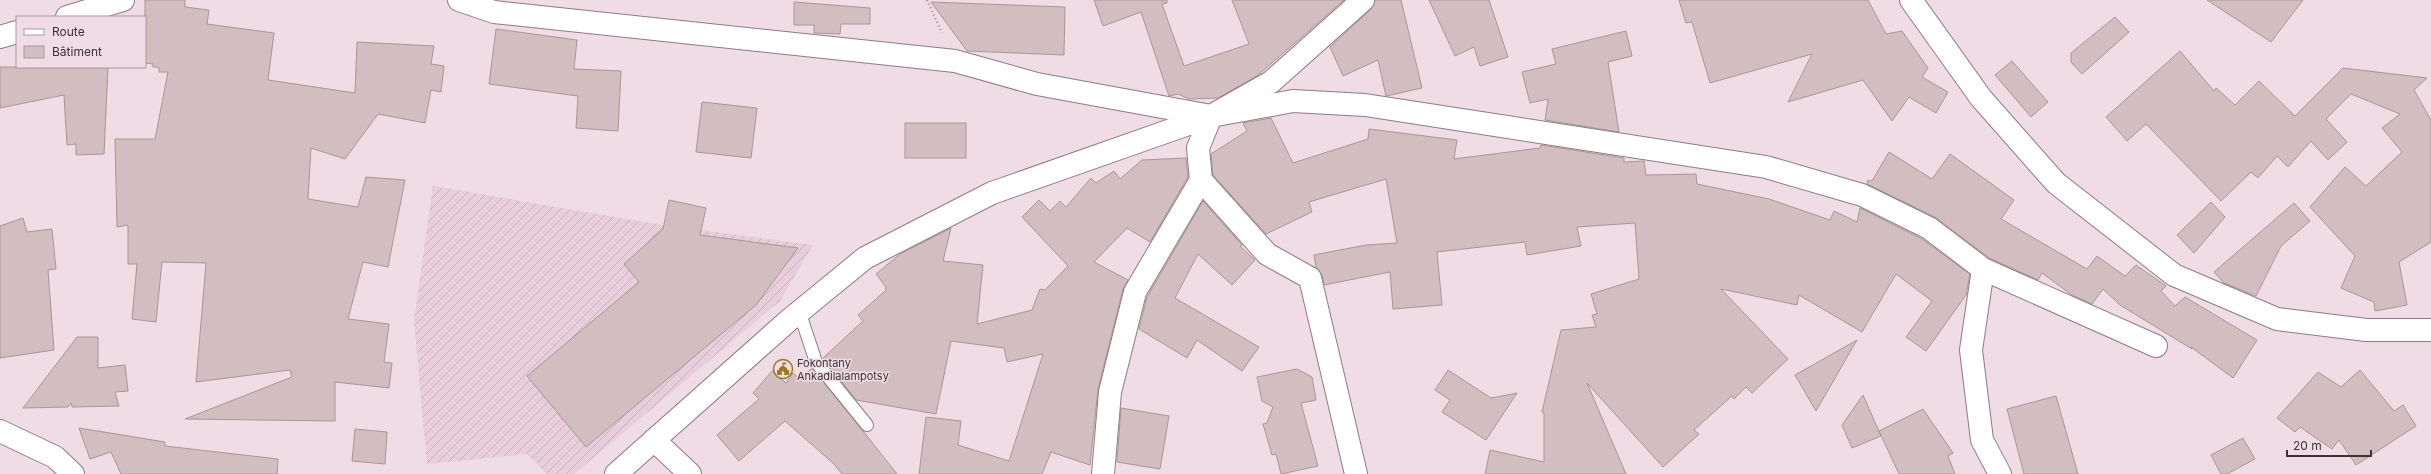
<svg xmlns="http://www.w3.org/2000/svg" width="2431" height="474" font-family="Inter,sans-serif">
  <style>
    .industrial { fill: url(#industrial-furrows) }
    .building { fill: #d2bdc1; stroke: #a99699 }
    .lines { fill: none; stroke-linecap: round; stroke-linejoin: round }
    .service-casing { stroke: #8d7c84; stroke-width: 14 }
    .minor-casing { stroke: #8d7c84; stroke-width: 24 }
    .tertiary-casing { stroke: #8d7c84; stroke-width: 24 }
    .path { stroke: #9e9097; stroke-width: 2.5; stroke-dasharray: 1 3; stroke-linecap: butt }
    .service { stroke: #fff; stroke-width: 12 }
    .minor { stroke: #fff; stroke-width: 22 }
    .tertiary { stroke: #fff; stroke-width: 22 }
    .labels { text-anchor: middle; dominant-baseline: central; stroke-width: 3; stroke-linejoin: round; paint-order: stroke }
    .poi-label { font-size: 11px; fill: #3a3236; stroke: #efdce5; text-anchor: start }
  </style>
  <defs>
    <pattern id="industrial-furrows" width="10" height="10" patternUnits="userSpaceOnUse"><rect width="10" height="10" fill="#e8cdda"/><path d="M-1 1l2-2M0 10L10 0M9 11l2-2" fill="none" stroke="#c8b0bc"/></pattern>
  </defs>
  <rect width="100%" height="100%" fill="#efdce5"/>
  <!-- industrial -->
  <path class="industrial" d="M433 186 668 226 813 245 780 301 574 474H547L527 454 427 464 414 321Z"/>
  <!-- building -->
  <g class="building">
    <path d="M145 0H185V7L209 10 207 24 274 33 268 80 355 93 357 42 434 46 431 64 444 66 441 92 431 90 425 123 378 114 345 159 311 148 308 199 358 207 366 177 405 180 388 267 363 262 348 319 389 324 384 362 392 363 389 388 335 382V421L185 419 292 377 290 370 196 382 206 263 162 262 156 322 132 319 137 264H128V225L117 227 115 139H155L168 72H159V67H153V64L145 63Z"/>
    <path d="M1094 0H1167V3L1162 4 1184 66 1249 44 1232 0H1344L1257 76 1218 98 1189 99 1178 94 1169 96 1141 12 1103 26Z"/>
    <path d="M1375 0H1401L1422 88 1386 96 1378 60 1343 76 1330 47 1371 9Z"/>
    <path d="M1429 0H1489L1508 57 1480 66 1474 47 1455 56Z"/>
    <path d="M1679 0H1868L1886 34 1902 31 1928 68 1922 77 1948 92 1936 113 1909 97 1892 121 1863 80 1788 102 1812 54 1710 83 1692 22 1686 23Z"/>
    <path d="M2207 0H2303L2271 42Z"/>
    <path d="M794 2 870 8V24H841L840 34 814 33V25H794Z"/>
    <path d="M931 2 1065 7 1064 55 967 51Z"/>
    <path d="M2115 17 2129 32 2082 74 2071 62V53Z"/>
    <path d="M496 29 577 40 574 69 621 71 618 131 576 128 578 96 489 84Z"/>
    <path d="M1626 31 1632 56 1608 62 1619 132 1545 120 1548 99 1530 103 1522 72 1556 64 1552 49Z"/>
    <path d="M2180 51 2214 91 2216 88 2235 105 2259 81 2295 116 2343 68 2427 78 2414 90 2431 120V242L2399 262 2407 305 2375 311 2374 302 2341 288 2355 256 2310 207 2345 167 2366 186 2402 152 2382 128 2400 114 2351 94 2326 119 2347 142 2328 160 2311 141 2288 167 2277 156 2258 178 2251 172 2221 201 2146 124 2127 141 2106 117Z"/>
    <path d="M2012 61 2048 102 2031 117 1995 75Z"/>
    <path d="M0 67H108L104 154 76 155V144L67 145 64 95 0 108Z"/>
    <path d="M702 102 757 108 751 158 696 152Z"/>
    <path d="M1271 118 1293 163 1368 139 1369 129 1457 140 1454 159 1540 148 1541 145 1624 158V162L1644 161 1646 175 1696 174 1697 184 1769 199 1830 220 1834 211 1857 222 1860 208 1922 239 1970 274 1966 295 1926 351 1906 337 1932 301 1896 274 1862 332 1799 295 1797 305 1721 289 1788 359 1752 393 1746 387 1734 399 1732 396 1694 430 1699 434 1663 467 1587 383 1626 474H1485L1490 450 1544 462V413L1542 412 1561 330 1596 327 1592 315 1597 314 1591 294 1639 279 1635 223 1577 227 1581 246 1527 255 1525 242 1437 252 1442 305 1393 309 1390 272 1324 285 1322 275 1316 267 1314 255 1366 245 1397 243 1386 179 1309 202 1312 212 1266 234 1213 175 1211 154 1247 131 1243 123Z"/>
    <rect x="905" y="123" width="61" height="35"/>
    <path d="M1889 152 1932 179 1950 154 2014 200 2001 219 2087 269 2097 256 2125 276 2136 265 2166 286 2161 291 2175 306 2185 297 2257 340 2233 378 2191 347 2192 349 2120 305 2103 289 2092 304 2072 295 2042 273 2038 280 1989 258 1935 217 1867 184 1868 180 1872 181Z"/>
    <path d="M1186 158 1188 177 1150 242 1127 228 1094 262 1128 280 1123 289 1098 389 1090 465 1051 452 1042 474H919L926 417 961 421 958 445 1009 461 1043 354 1007 362 1004 348 951 341 936 414 856 400 823 358 863 321 858 315 885 291 886 287 876 274 900 254 951 228 943 261 983 265 977 324 1032 310 1040 289 1045 290 1068 266 1022 217 1039 200 1050 211 1060 201 1066 207 1091 178 1096 183 1114 171 1120 179 1142 160Z"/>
    <path d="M669 200 706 208 700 235 798 248 756 305 586 447 527 376 639 282 624 264 663 229Z"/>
    <path d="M1203 201 1242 245 1240 246 1255 260 1232 285 1198 254 1175 298 1259 347 1242 371 1197 340 1187 358 1139 329 1147 297Z"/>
    <path d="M2211 202 2225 217 2194 253 2177 235Z"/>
    <path d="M2294 203 2310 221 2281 246 2256 296 2224 283 2214 272Z"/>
    <path d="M23 218 27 232 52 229 56 269 48 270 54 350 0 358V226Z"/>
    <path d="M77 337H98V368L125 365 128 391 115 392 119 406 72 407 71 403 68 407 23 408Z"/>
    <path d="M1857 340 1816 411 1795 375Z"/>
    <path d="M812 368 863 431 897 474H842L834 464 785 421 739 461 717 435 759 399 753 393 772 371 786 383 793 373 800 379Z"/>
    <path d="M1297 369 1312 377 1316 400 1301 403 1318 466 1281 474 1276 454 1272 455 1263 424 1267 423 1273 407 1262 401 1257 377Z"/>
    <path d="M1448 370 1491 398 1517 393 1486 440 1442 412 1450 400 1435 390Z"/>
    <path d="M2360 370 2394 411 2403 405 2416 426 2356 465 2339 440 2332 449 2300 427 2295 432 2277 418 2318 372 2341 387Z"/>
    <path d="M1863 395 1881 436 1852 448 1842 425Z"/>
    <path d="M2056 396 2078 474H2024L2007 409Z"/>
    <path d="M1121 408 1169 416 1160 469 1117 462Z"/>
    <path d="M1923 409 1953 453 1948 456 1955 474H1899L1879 431Z"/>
    <path d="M79 428 165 442V446L278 459 277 474H121L111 452 90 459Z"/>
    <path d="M355 429 387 432 385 464 352 461Z"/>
    <path d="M2243 438 2255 459 2227 474H2221L2211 455Z"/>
  </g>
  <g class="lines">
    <!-- service casing -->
    <g class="service-casing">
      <path id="service" d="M799 311 816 362 867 425"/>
    </g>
    <!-- minor casing -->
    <g class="minor-casing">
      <g id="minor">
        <path d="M459 0 494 12 955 61 1037 84 1211 116 1293 101 1365 105 1766 167 1862 195 1929 228 1983 269"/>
        <path d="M67 17 123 0"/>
        <path d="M0 37 17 32"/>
        <path d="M1211 116 1198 148 1201 180 1267 254 1310 278 1356 474"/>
        <path d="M0 431 55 457 73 474"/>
        <path d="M654 440 690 474"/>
        <path d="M616 474 788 321 865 258 992 193 1211 116 1271 82 1363 0"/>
        <path d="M1103 474 1110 392 1135 292 1201 180"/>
        <path d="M2000 474 1982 440 1971 350 1983 269 2156 346"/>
      </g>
    </g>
    <!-- tertiary casing -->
    <g class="tertiary-casing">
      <path id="tertiary" d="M1911 0 1981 98 2056 183 2174 275 2277 319 2366 330H2431"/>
    </g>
    <!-- path -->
    <path class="path" d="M927 0 942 33"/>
    <!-- service -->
    <use href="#service" class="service"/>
    <!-- minor -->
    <use href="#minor" class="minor"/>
    <!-- tertiary -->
    <use href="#tertiary" class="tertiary"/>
  </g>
  <!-- icons -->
  <defs>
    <g id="civic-ring" transform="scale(1)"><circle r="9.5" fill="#efdce5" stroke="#9b7923" stroke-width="1.5"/><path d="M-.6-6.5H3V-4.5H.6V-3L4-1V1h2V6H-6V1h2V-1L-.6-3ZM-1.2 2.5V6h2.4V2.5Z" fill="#9b7923"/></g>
  </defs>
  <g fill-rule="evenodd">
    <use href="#civic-ring" x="783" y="369"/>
  </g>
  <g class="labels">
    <!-- poi labels -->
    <g class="poi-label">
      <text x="797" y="363">Fokontany<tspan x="797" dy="13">Ankadilalampotsy</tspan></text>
    </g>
  </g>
  <!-- legend -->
  <rect x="16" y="16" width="130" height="52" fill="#efdce5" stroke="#a7989f"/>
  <rect x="24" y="29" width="20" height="6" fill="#ffffff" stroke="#a7989f"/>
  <text x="52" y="36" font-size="12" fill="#3a3236">Route</text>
  <rect x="24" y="46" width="20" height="12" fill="#d2bdc1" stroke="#a7989f"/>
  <text x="52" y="56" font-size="12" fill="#3a3236">Bâtiment</text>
  <!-- scale -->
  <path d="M2287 450v6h84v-6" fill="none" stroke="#3a3236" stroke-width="2"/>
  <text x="2293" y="450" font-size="12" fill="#3a3236" stroke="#efdce5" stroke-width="3" paint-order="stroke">20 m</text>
</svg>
